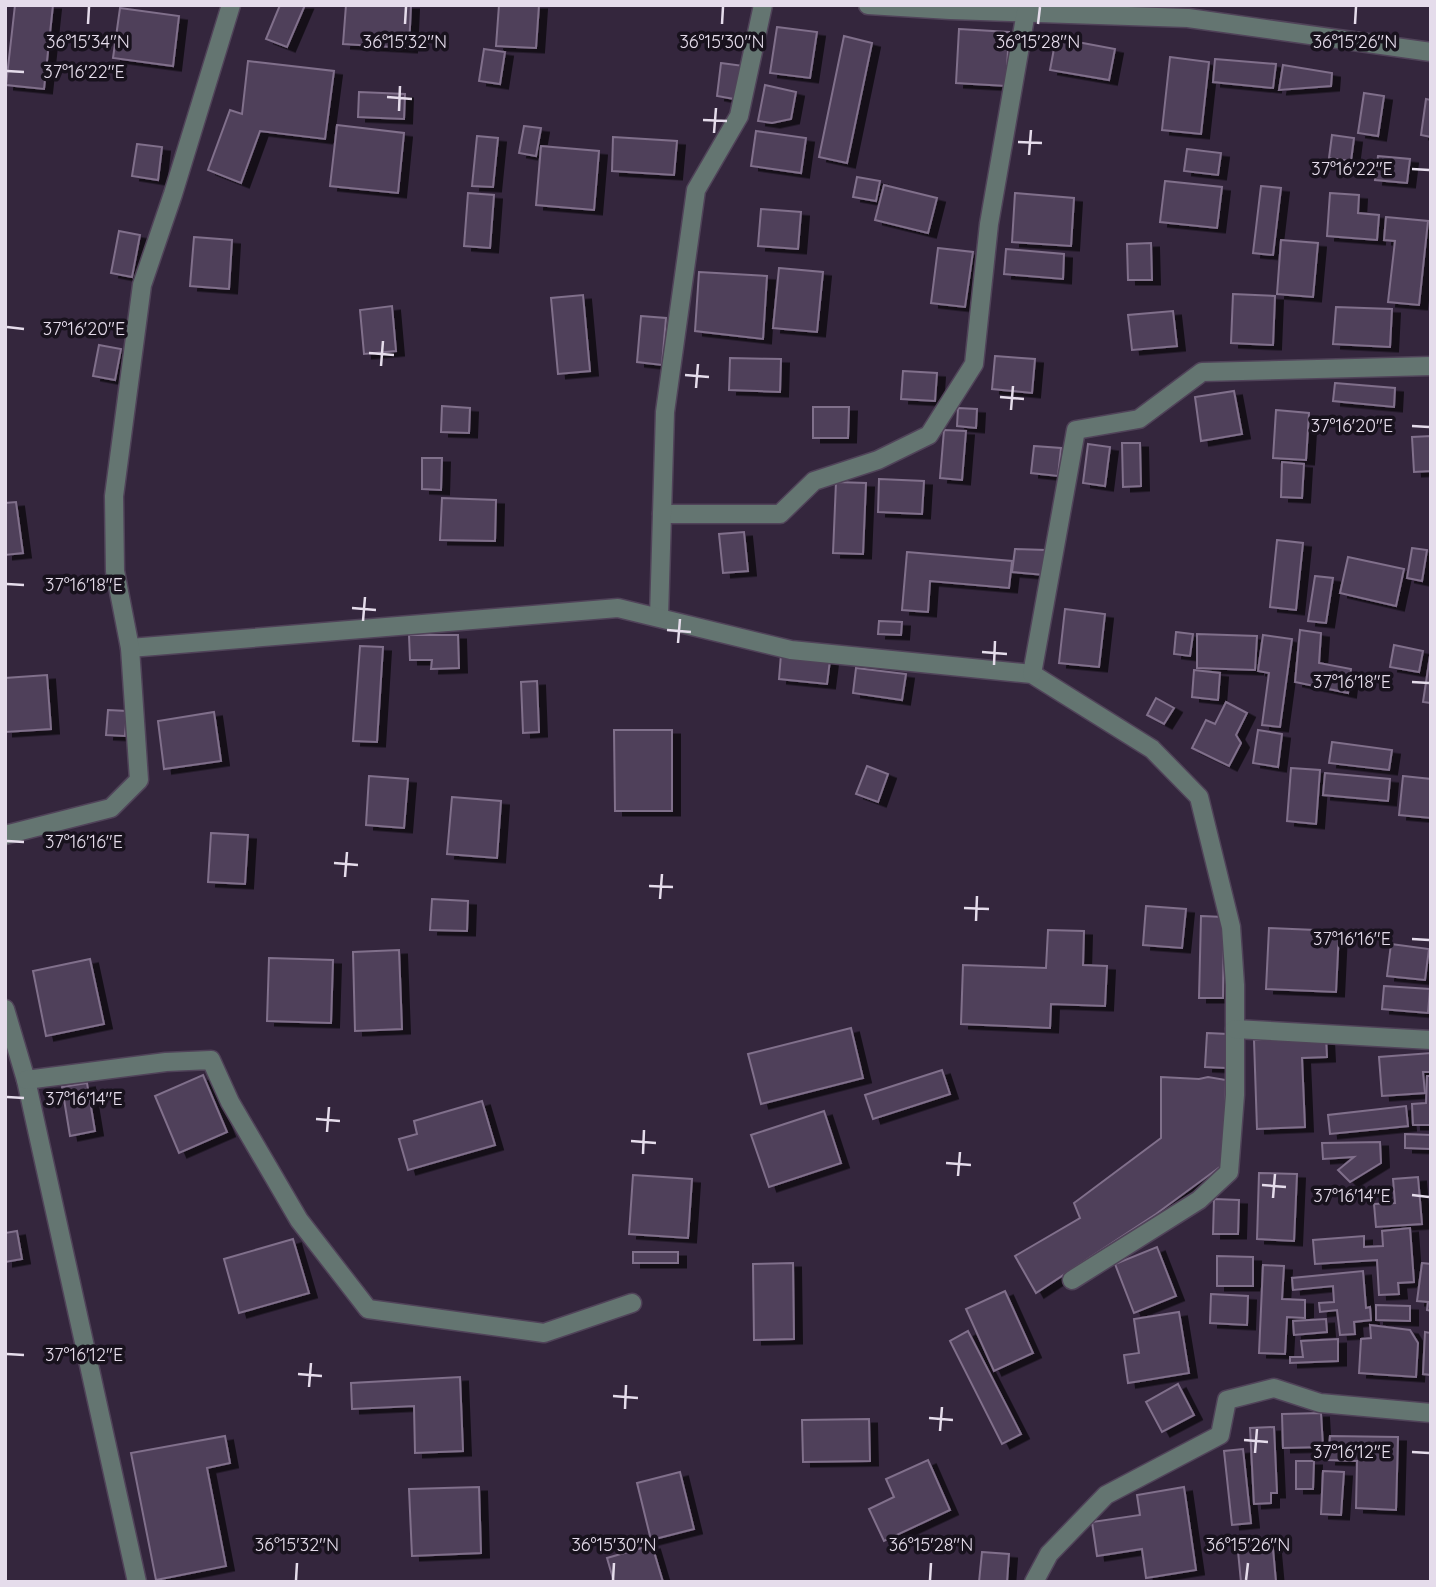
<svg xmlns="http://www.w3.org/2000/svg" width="1436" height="1587" font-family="Quicksand,sans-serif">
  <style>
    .building { fill: #50405a; stroke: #806f8b; stroke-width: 2; filter: url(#shadow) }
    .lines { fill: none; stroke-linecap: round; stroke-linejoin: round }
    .minor-casing { stroke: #504359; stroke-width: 21 }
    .minor { stroke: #647571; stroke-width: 18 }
    .ticks { fill: none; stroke: #e5dceb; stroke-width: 2.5 }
    .ticks-label { font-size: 18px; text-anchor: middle; fill: #e5dceb; stroke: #18121d; stroke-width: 7; stroke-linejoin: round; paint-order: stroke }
  </style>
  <defs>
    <filter id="shadow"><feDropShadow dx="8" dy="4.5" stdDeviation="0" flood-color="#0009"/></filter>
  </defs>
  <rect width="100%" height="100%" fill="#34263d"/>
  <!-- building -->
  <g class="building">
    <path d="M15 5H53L44 89 6 85Z"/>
    <path d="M280 5H305L287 47 266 39Z"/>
    <path d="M346 5H411L409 48 343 44Z"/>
    <path d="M499 5H539L536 48 496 46Z"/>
    <path d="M120 8 179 16 173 66 113 58Z"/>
    <path d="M777 27 817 32 810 78 770 73Z"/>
    <path d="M959 29 1009 32 1006 86 956 83Z"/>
    <path d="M844 36 872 43 847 163 819 157Z"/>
    <path d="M1056 38 1115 49 1109 80 1050 70Z"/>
    <path d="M484 49 505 52 500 84 479 81Z"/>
    <path d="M1170 57 1209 62 1201 134 1162 130Z"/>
    <path d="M1215 59 1276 64 1273 88 1213 82Z"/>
    <path d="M248 61 334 71 325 139 260 131 241 183 208 170 230 110 242 114Z"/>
    <path d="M721 63 744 66 740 100 717 96Z"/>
    <path d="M1283 65 1332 73 1331 86 1279 90Z"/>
    <path d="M765 85 796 92 791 119 772 123 758 121Z"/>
    <path d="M359 92 405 94 404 119 358 117Z"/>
    <path d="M1364 93 1384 96 1378 136 1358 133Z"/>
    <path d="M1426 99 1431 100V137L1421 135Z"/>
    <path d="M337 125 404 133 398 193 330 186Z"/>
    <path d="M524 126 541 128 536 156 519 153Z"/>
    <path d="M756 131 806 138 801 173 751 166Z"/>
    <path d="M1332 135 1354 138 1351 161 1329 158Z"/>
    <path d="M477 136 498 138 493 187 472 186Z"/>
    <path d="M613 137 677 141 674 175 612 171Z"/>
    <path d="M137 144 162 147 158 180 132 176Z"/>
    <path d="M541 146 599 151 594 210 536 205Z"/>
    <path d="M1187 149 1221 153 1218 175 1184 171Z"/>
    <path d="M1378 156 1410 159 1407 183 1375 180Z"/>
    <path d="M857 177 880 181 876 201 853 197Z"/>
    <path d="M1165 181 1222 187 1217 228 1160 222Z"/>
    <path d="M884 185 937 198 928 233 875 220Z"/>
    <path d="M1261 186 1281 188 1273 255 1253 253Z"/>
    <path d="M468 193 494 195 490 248 464 246Z"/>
    <path d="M1015 193 1074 198 1071 246 1012 242Z"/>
    <path d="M1330 193 1359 195 1358 213 1379 215 1377 240 1327 236Z"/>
    <path d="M761 209 801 212 798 249 758 246Z"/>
    <path d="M1386 217 1428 221 1419 305 1388 302 1395 241 1384 240Z"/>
    <path d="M119 231 140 235 132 277 111 273Z"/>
    <path d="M194 237 232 240 229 289 190 286Z"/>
    <path d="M1281 240 1318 243 1313 297 1277 294Z"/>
    <path d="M1151 243 1152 280H1128L1127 244Z"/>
    <path d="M938 248 973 252 965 307 931 303Z"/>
    <path d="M1006 249 1064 254 1063 279 1004 274Z"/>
    <path d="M779 268 823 272 817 332 773 328Z"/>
    <path d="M699 272 767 276 763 339 695 331Z"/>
    <path d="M1233 294 1275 296 1273 345 1231 343Z"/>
    <path d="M583 295 590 371 558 374 551 298Z"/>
    <path d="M392 306 396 351 364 354 360 310Z"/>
    <path d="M1336 307 1392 309 1390 347 1333 344Z"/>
    <path d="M1173 311 1177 346 1132 350 1128 315Z"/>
    <path d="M641 316 666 318 662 365 637 362Z"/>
    <path d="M99 345 121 349 115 380 93 376Z"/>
    <path d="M995 356 1035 359 1032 393 992 389Z"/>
    <path d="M730 358 781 359 780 392 729 390Z"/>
    <path d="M903 371 937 373 935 401 901 399Z"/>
    <path d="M1335 383 1395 388 1394 407 1333 401Z"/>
    <path d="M1234 391 1242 434 1201 441 1195 397Z"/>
    <path d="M442 406 470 408 469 433 441 432Z"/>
    <path d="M813 407H849L848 438H813Z"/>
    <path d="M958 408 977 409 976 428 957 426Z"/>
    <path d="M1276 410 1309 413 1306 460 1273 458Z"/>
    <path d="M944 430 966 431 962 480 940 478Z"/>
    <path d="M1431 436V471L1414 472 1412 437Z"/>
    <path d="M1122 443H1140L1141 486 1123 487Z"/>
    <path d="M1088 444 1110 447 1105 486 1083 483Z"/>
    <path d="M1034 446 1061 448 1058 476 1031 473Z"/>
    <path d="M422 458H442L441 490 422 489Z"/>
    <path d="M1282 462 1304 464 1302 498 1281 497Z"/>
    <path d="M879 479 924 481 922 514 878 512Z"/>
    <path d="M836 482 866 483 863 554 833 553Z"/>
    <path d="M442 498 496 500 495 541 440 540Z"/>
    <path d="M16 502 23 553 5 555V503Z"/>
    <path d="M744 532 748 571 723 573 719 534Z"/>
    <path d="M1277 540 1303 543 1296 610 1270 607Z"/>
    <path d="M1412 548 1427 550 1422 581 1407 578Z"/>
    <path d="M1015 549 1046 550 1044 575 1012 572Z"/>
    <path d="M907 552 1012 561 1009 588 930 581 928 612 902 610Z"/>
    <path d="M1348 557 1404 569 1396 606 1340 593Z"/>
    <path d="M1315 576 1333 578 1326 623 1308 621Z"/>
    <path d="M1065 609 1105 614 1099 667 1059 663Z"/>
    <path d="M879 621 902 622 901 635 878 634Z"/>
    <path d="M1300 630 1321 633 1319 663 1351 669 1348 693 1295 682Z"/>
    <path d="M1176 632 1193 634 1190 656 1174 654Z"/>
    <path d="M1197 634 1257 636 1255 670 1197 668Z"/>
    <path d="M409 635H458L459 668 431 669 432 660H410Z"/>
    <path d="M1263 635 1292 639 1280 727 1262 725 1269 673 1258 671Z"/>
    <path d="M1394 645 1423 651 1419 672 1390 667Z"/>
    <path d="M360 646 383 647 377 742 353 741Z"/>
    <path d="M781 654 830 660 827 684 779 679Z"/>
    <path d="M1430 656H1431V703L1423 702Z"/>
    <path d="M856 668 906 674 902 700 853 693Z"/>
    <path d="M1194 670 1220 673 1218 700 1192 697Z"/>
    <path d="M47 675 51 729 5 732V678Z"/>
    <path d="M537 681 539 732 523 733 521 682Z"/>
    <path d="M1156 698 1174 708 1164 724 1147 715Z"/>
    <path d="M1226 702 1247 713 1236 735 1241 743 1229 766 1192 748 1206 720 1215 724Z"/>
    <path d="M108 710 127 711 125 736 106 735Z"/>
    <path d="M214 712 221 761 164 769 158 721Z"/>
    <path d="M614 730H672V811H615Z"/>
    <path d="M1258 730 1282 734 1278 767 1253 763Z"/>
    <path d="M1332 742 1392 750 1389 770 1329 763Z"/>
    <path d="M867 766 888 774 878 802 856 794Z"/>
    <path d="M1291 768 1320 770 1316 824 1287 821Z"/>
    <path d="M1325 773 1390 779 1388 801 1323 795Z"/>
    <path d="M369 776 408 779 404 828 366 825Z"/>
    <path d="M1403 776 1431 779V818L1399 815Z"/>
    <path d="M452 797 501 801 497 858 447 854Z"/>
    <path d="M211 833 248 835 245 884 208 882Z"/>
    <path d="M432 899 468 901 467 931 430 930Z"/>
    <path d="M1146 906 1186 909 1182 948 1143 945Z"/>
    <path d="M1201 916 1224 917 1223 998H1199Z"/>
    <path d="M1269 928 1339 931 1336 992 1266 989Z"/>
    <path d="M1048 930 1084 931 1083 965 1107 966 1105 1006 1051 1004 1050 1028 961 1024 963 965 1046 968Z"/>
    <path d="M1391 944 1429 949 1425 980 1387 976Z"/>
    <path d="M399 950 402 1029 355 1031 353 952Z"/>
    <path d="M269 958 333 960 331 1023 267 1021Z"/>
    <path d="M90 959 104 1024 46 1036 33 971Z"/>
    <path d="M1384 986 1430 989 1428 1013 1382 1009Z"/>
    <path d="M851 1028 863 1078 761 1104 748 1054Z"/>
    <path d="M1207 1033 1228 1034 1226 1068 1205 1067Z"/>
    <path d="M1326 1037 1327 1057 1302 1058 1305 1127 1257 1129 1254 1040Z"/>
    <path d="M1431 1053V1072H1423L1425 1093 1382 1096 1379 1057Z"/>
    <path d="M942 1070 950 1094 873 1119 865 1095Z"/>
    <path d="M203 1075 227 1132 179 1153 155 1096Z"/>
    <path d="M1427 1076H1431V1125H1413L1412 1104 1426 1103Z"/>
    <path d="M1161 1077 1199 1079 1208 1077 1226 1080 1224 1164 1156 1214 1036 1293 1015 1256 1080 1218 1074 1203 1161 1138Z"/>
    <path d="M87 1083 95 1131 70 1136 62 1087Z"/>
    <path d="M482 1101 495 1145 408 1170 399 1139 417 1134 414 1121Z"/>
    <path d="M1406 1106 1408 1126 1330 1134 1328 1115Z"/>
    <path d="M824 1111 841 1163 769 1187 751 1135Z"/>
    <path d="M1405 1134 1431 1135V1149L1405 1148Z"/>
    <path d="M1380 1142 1381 1163 1350 1182 1338 1170 1354 1157 1323 1159 1322 1143Z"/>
    <path d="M1259 1173 1297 1174 1294 1241 1257 1239Z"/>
    <path d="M633 1175 692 1179 688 1238 629 1234Z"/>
    <path d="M1418 1177 1422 1224 1376 1227 1374 1204 1395 1203 1393 1179Z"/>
    <path d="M1214 1199 1239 1200 1238 1234H1213Z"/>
    <path d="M1410 1228 1414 1282 1398 1283 1399 1294 1379 1295 1377 1260 1315 1264 1313 1240 1364 1236V1247L1383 1246 1382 1231Z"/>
    <path d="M17 1231 22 1259 5 1262V1233Z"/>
    <path d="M293 1239 309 1293 239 1313 224 1259Z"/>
    <path d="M1157 1247 1176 1296 1134 1313 1115 1264Z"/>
    <rect x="633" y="1252" width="45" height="11"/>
    <path d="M1217 1256 1253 1257V1286H1217Z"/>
    <path d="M793 1263 794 1339 754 1340 753 1264Z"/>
    <path d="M1422 1263 1431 1264V1311L1427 1310 1428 1302 1417 1301Z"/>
    <path d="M1263 1265 1284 1266 1282 1299 1305 1300V1318L1287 1317 1285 1354 1259 1353Z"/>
    <path d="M1363 1271 1366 1308 1370 1307 1371 1320 1354 1322 1355 1334 1340 1335 1337 1310 1320 1312 1319 1303 1334 1302 1333 1286 1293 1290 1292 1278Z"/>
    <path d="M1005 1291 1033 1353 994 1371 966 1309Z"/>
    <path d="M1211 1294 1248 1296 1247 1325 1210 1323Z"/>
    <path d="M1376 1305 1410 1306V1321L1376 1320Z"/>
    <path d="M1179 1312 1189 1373 1128 1383 1124 1355 1139 1353 1134 1319Z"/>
    <path d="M1326 1319 1327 1332 1294 1335 1293 1321Z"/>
    <path d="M1370 1325 1410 1330 1418 1343 1416 1377 1359 1373 1361 1339 1371 1338Z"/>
    <path d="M968 1331 1021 1434 1002 1444 950 1341Z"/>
    <path d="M1425 1332 1431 1333V1375L1423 1374Z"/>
    <path d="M1338 1339V1361L1290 1363V1357H1303L1301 1341Z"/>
    <path d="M460 1377 463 1451 415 1453 414 1406 352 1409 351 1383Z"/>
    <path d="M1178 1384 1194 1415 1162 1432 1146 1402Z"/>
    <path d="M1321 1413 1323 1447 1283 1448 1282 1414Z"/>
    <path d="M869 1419 870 1461 803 1462 802 1420Z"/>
    <path d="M1274 1427 1277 1493H1271V1503L1254 1504 1250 1428Z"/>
    <path d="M225 1436 230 1463 207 1468 226 1566 156 1580 131 1453Z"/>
    <path d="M1330 1436 1398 1437 1396 1510 1356 1508 1357 1461 1328 1460Z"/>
    <path d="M1243 1449 1251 1523 1232 1525 1224 1451Z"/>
    <path d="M928 1460 950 1510 884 1541 869 1509 894 1497 886 1479Z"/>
    <path d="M1296 1461H1314L1313 1489H1296Z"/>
    <path d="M1323 1471 1344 1472 1341 1515 1321 1514Z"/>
    <path d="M680 1472 694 1529 651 1540 637 1483Z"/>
    <path d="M479 1487 481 1553 412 1556 409 1489Z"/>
    <path d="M1184 1487 1196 1570 1146 1578 1142 1549 1097 1556 1092 1522 1140 1515 1137 1495Z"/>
    <path d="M1272 1538 1276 1582H1241L1237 1541Z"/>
    <path d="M652 1545 663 1582H614L607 1558Z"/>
    <path d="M982 1552 1009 1554 1007 1582H979Z"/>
  </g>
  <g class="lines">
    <!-- minor casing -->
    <g class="minor-casing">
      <g id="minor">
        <path d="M868 5 950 10 1188 18 1431 52"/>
        <path d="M662 514H780L814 481 878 460 929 435 974 364 989 224 1026 12"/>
        <path d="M659 617 665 412 696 190 739 116 763 5"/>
        <path d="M130 648 618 608 791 650 1032 674 1152 749 1199 797 1231 927 1235 985V1095L1229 1172 1199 1200 1072 1280"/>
        <path d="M1032 674 1076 430 1139 419 1202 372 1431 366"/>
        <path d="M5 835 111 808 139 780 130 648 115 571 114 496 142 285 173 194 231 5"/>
        <path d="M5 1009 26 1080 137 1582"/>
        <path d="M1235 1029 1431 1040"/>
        <path d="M26 1080 166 1062 211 1060 230 1102 299 1220 368 1309 544 1333 632 1303"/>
        <path d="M1034 1582 1049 1554 1106 1495 1220 1435 1227 1400 1274 1388 1320 1403 1431 1413"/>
      </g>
    </g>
    <!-- minor -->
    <use href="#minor" class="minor"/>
  </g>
  <!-- ticks -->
  <path class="ticks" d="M88 24 89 7M405 24 406 7M722 24 723 7M1038 24 1040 7M1355 24 1356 7M7 71 24 72M387 97 412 99M399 111 400 86M703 120 727 121M714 133 716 108M1018 142 1042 143M1029 155 1031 130M1412 169 1429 170M7 327 24 329M369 353 394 355M381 366 383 341M685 375 709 377M696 388 698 364M1000 397 1024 399M1011 410 1013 386M1412 426 1429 427M7 584 24 585M352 608 376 610M363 621 365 597M667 630 691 632M678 643 680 619M982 652 1007 654M994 665 995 641M1412 682 1429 683M7 841 24 842M334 863 358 865M345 877 347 852M649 886 673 887M660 899 662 874M964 908 989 909M976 921 977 896M1412 939 1429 940M7 1097 24 1098M316 1119 340 1121M327 1132 329 1107M631 1141 656 1143M643 1154 644 1130M946 1163 971 1165M958 1176 960 1152M1262 1185 1286 1187M1412 1195 1429 1197M1273 1198 1275 1174M7 1354 24 1355M298 1374 322 1376M309 1387 311 1363M613 1396 638 1398M625 1409 626 1385M929 1418 953 1420M940 1431 942 1407M1244 1440 1268 1442M1412 1452 1429 1453M1255 1453 1257 1429M296 1580 297 1563M613 1580 614 1563M930 1580 931 1563M1246 1580 1248 1563"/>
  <g class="ticks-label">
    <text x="88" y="48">36°15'34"N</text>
    <text x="405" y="48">36°15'32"N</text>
    <text x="722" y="48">36°15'30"N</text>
    <text x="1038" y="48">36°15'28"N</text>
    <text x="1355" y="48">36°15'26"N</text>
    <text x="84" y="78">37°16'22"E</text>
    <text x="1352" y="175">37°16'22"E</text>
    <text x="84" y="335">37°16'20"E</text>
    <text x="1352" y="432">37°16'20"E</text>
    <text x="84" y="591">37°16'18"E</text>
    <text x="1352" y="688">37°16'18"E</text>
    <text x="84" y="848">37°16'16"E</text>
    <text x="1352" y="945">37°16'16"E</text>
    <text x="84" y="1105">37°16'14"E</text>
    <text x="1352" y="1202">37°16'14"E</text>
    <text x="84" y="1361">37°16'12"E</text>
    <text x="1352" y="1458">37°16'12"E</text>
    <text x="297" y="1551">36°15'32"N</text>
    <text x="614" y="1551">36°15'30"N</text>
    <text x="931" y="1551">36°15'28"N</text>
    <text x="1248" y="1551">36°15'26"N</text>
  </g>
  <!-- border -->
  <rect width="1436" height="1587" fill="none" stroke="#e5dceb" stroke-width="14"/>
</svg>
